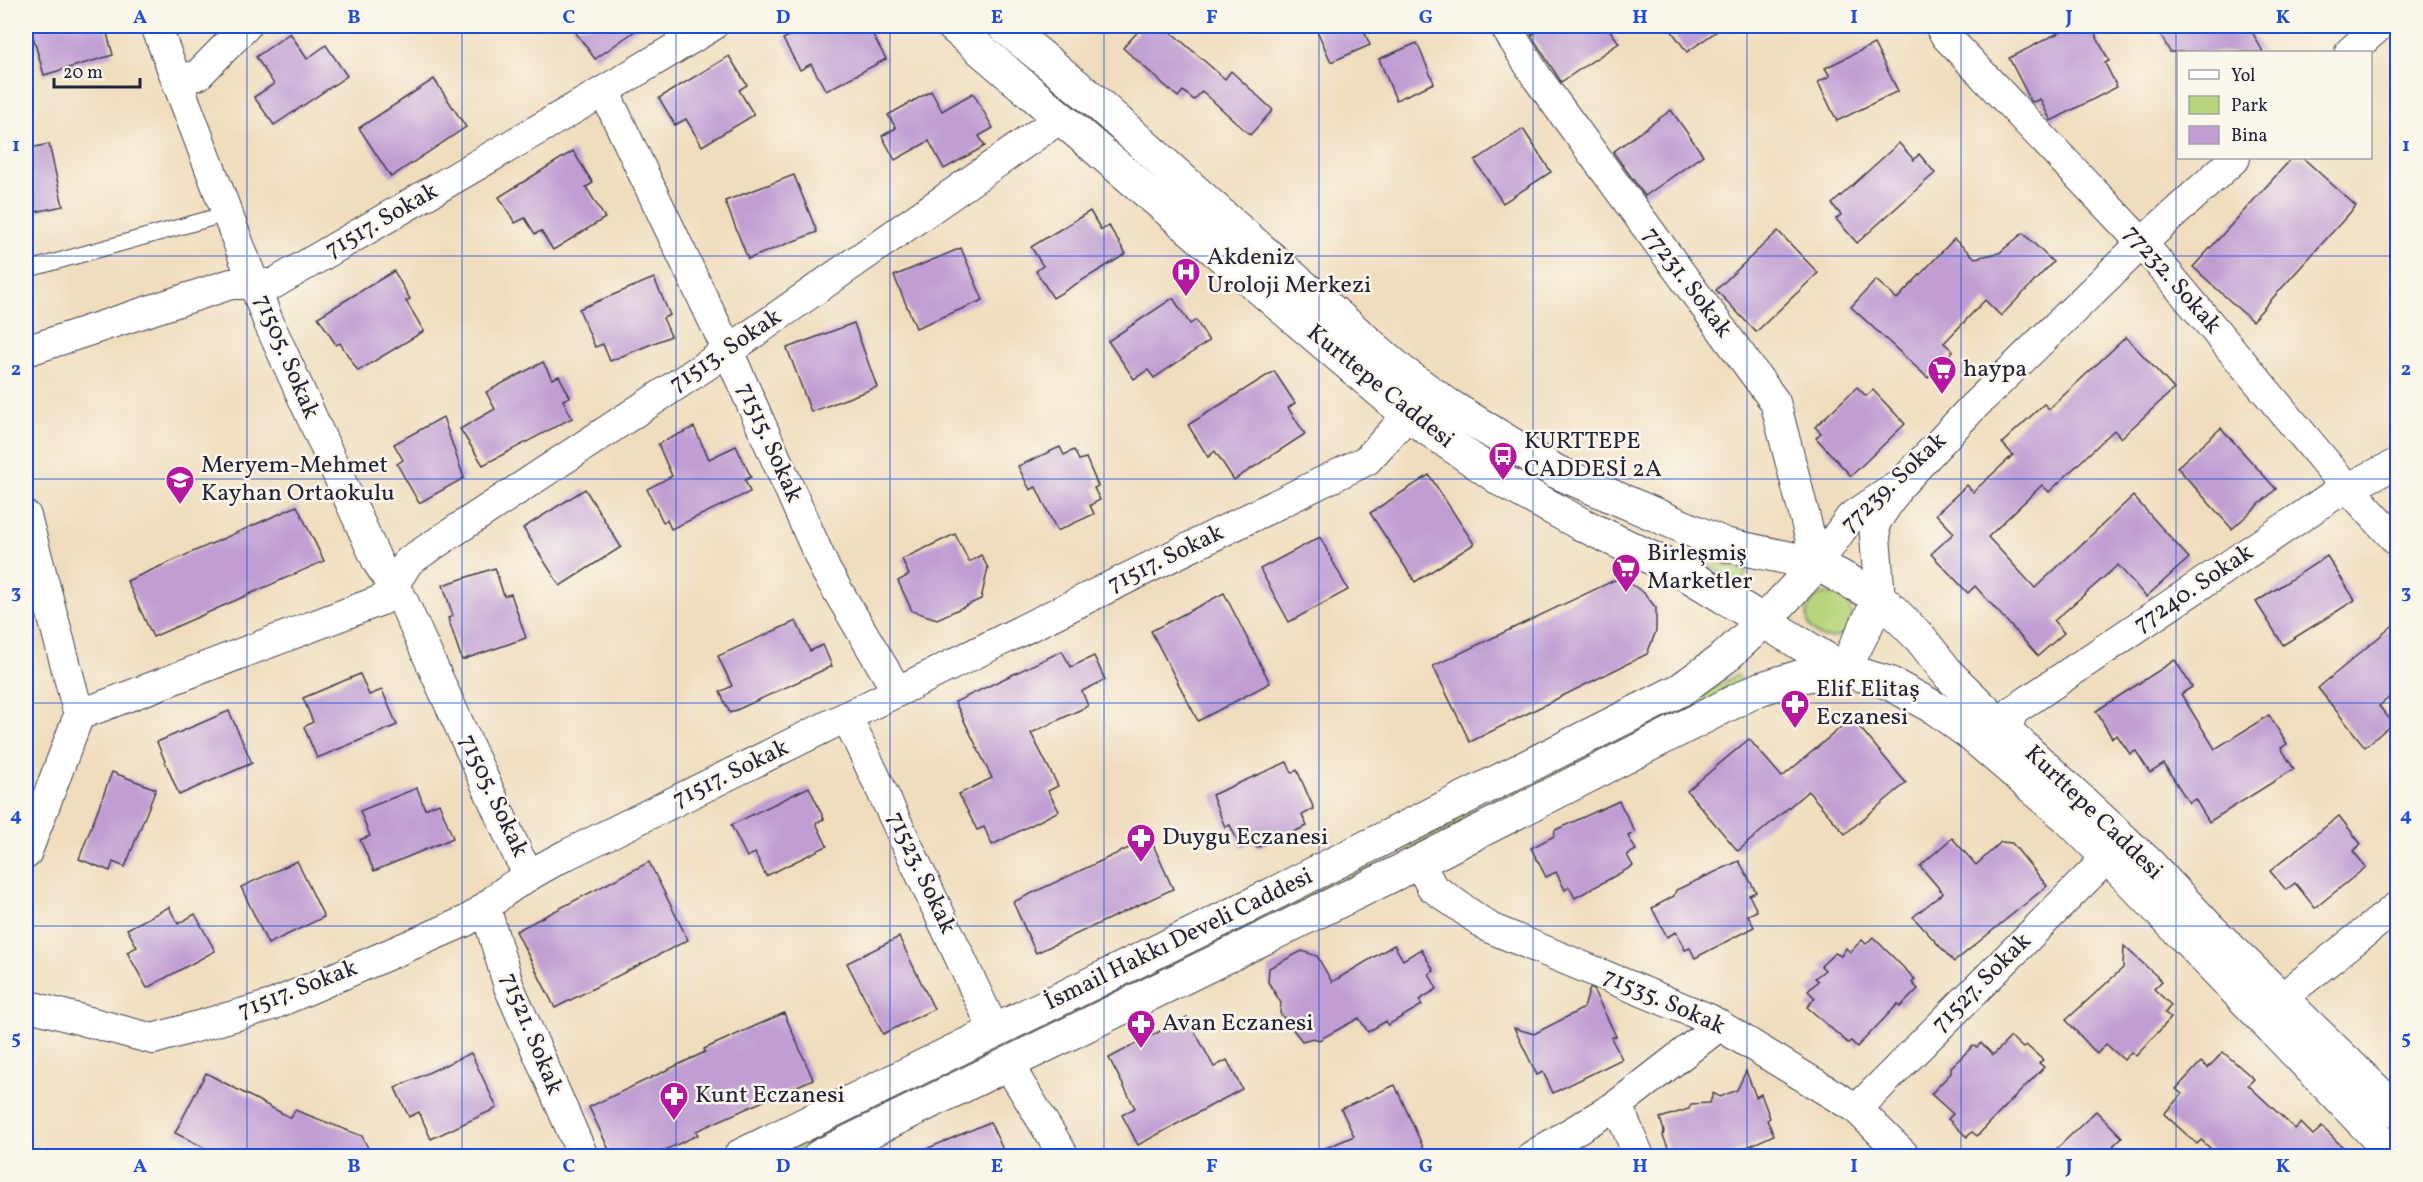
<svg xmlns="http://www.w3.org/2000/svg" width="2423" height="1182" font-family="Vollkorn,serif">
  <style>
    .green { fill: #b7d57b; stroke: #6c7c5b; stroke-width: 1.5 }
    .building { fill: #c09ed3 }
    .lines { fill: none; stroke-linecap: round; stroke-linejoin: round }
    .service-casing { stroke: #413e4e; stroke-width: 17 }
    .minor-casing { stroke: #413e4e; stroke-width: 32 }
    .tertiary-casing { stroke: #413e4e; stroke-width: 35 }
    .secondary-casing { stroke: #413e4e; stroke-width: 35 }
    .service { stroke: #fff; stroke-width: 15 }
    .minor { stroke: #fff; stroke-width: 30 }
    .tertiary { stroke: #fff; stroke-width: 33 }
    .secondary { stroke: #fff; stroke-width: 33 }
    .grid { fill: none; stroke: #1d4ed8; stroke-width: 1.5; stroke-opacity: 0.55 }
    .labels { text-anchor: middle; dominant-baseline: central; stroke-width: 5; stroke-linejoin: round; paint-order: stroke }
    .street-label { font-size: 24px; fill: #22223b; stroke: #fbf7ec }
    .poi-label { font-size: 24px; fill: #22223b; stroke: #fbf7ec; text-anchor: start }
    .neatline { fill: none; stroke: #1d4ed8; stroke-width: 2 }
    .grid-label { font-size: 20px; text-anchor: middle; font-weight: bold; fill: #1d4ed8 }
  </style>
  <rect width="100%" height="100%" fill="#fbf7ec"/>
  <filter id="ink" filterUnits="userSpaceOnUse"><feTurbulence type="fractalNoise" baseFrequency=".0167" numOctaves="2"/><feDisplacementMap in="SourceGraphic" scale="12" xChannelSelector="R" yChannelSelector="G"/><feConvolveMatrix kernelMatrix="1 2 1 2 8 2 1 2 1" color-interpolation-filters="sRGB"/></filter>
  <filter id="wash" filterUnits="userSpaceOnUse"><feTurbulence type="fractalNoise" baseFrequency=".008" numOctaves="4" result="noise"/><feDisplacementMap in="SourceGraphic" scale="24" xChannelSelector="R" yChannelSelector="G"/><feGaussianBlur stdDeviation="1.35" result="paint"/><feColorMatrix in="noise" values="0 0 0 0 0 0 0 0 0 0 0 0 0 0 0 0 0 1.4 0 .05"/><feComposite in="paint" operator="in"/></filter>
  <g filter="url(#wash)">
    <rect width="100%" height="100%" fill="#f0ddbd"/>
    <!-- green -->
    <g class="green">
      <path d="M1706 559 1747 571 1740 584 1703 562Z"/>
      <circle cx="1829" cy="616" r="22"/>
      <path d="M1737 675 1745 683 1682 715 1678 708Z"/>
      <path d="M1671 711 1675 718 1507 801 1503 794Z"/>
      <path d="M1497 798 1500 804 1346 880 1343 873Z"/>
      <path d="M1335 877 1338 884 1187 960 1075 1012 1072 1006Z"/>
      <path d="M1064 1011 1067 1018 865 1119 862 1113Z"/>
      <path d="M854 1118 858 1123 789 1156H774Z"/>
    </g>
    <g id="blocks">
      <!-- building -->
      <g class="building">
        <path d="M30 26H105L113 55 44 75Z"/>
        <path d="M571 26H642L595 59Z"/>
        <path d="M808 26H868L886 59 826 91 811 64 800 70 783 39Z"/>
        <path d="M1143 26H1164L1225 79 1231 71 1273 110 1250 135 1202 91 1194 100 1183 91 1178 97 1123 48Z"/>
        <path d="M1315 26H1362L1370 45 1331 62Z"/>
        <path d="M1546 26H1607L1619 43 1561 82 1531 35Z"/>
        <path d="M1668 26H1724L1687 52Z"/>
        <path d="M2072 26H2091L2109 61 2105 63 2117 87 2051 121 2040 99 2033 102 2031 101 2009 58Z"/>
        <path d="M2156 26H2249L2263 52H2170Z"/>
        <path d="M290 33 307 59 326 45 347 76 274 125 254 97 274 84 256 57Z"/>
        <path d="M1417 43 1434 83 1396 100 1379 59Z"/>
        <path d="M1874 44 1898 91 1837 121 1818 82 1830 76 1825 68Z"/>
        <path d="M729 56 747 85 739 90 754 115 702 146 686 119 675 125 659 98Z"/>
        <path d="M434 79 466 127 391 177 359 128Z"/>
        <path d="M931 91 942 111 973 93 993 128 979 136 985 146 944 169 929 141 895 160 882 136 896 128 888 115Z"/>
        <path d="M1671 110 1703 155 1645 196 1613 152Z"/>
        <path d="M1523 129 1551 172 1503 203 1475 161Z"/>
        <path d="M1899 143 1914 160 1919 154 1935 173 1857 243 1836 219 1841 215 1832 204Z"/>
        <path d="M49 144 63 206 26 214V149Z"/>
        <path d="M573 151 593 183 586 187 605 218 553 250 541 231 535 234 525 218 515 223 499 197Z"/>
        <path d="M2292 158H2303L2356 206 2252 321 2193 267Z"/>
        <path d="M794 175 817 232 748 259 725 201Z"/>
        <path d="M1090 211 1101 230 1109 226 1126 254 1053 298 1036 271 1043 266 1031 247Z"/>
        <path d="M1778 231 1818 273 1756 332 1716 290Z"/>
        <path d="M2023 233 2053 262 2001 316 1985 300 1944 343 1953 351 1928 378 1851 307 1876 280 1897 299 1954 239 1975 258 1999 253Z"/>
        <path d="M961 248 983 300 916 328 894 276Z"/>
        <path d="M394 271 410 299 406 301 424 331 358 371 340 343 336 345 318 317Z"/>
        <path d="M654 278 670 315 663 318 671 336 610 361 603 344 595 347 579 309Z"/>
        <path d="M1173 298 1190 324 1196 320 1209 341 1154 378 1148 370 1134 379 1108 341Z"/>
        <path d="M854 323 877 387 811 412 787 348Z"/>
        <path d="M2126 337 2174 389 2121 438 2114 430 2049 492 2042 485 1988 537 2035 588 2133 496 2189 558 2146 597 2118 565 2054 621 2064 633 2038 656 1975 586 1968 593 1931 554 1954 533 1936 514 1967 485 1973 492 2013 455 2002 443 2044 404 2049 409Z"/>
        <path d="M543 362 552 379 559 376 570 397 563 400 572 418 483 465 460 429 495 409 486 392Z"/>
        <path d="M1274 371 1295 403 1288 408 1305 434 1234 480 1215 451 1208 457 1188 425Z"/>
        <path d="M1857 387 1866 396 1873 390 1905 424 1851 476 1816 438 1821 433 1815 427Z"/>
        <path d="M443 417 464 478 419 503 397 464 403 460 394 444Z"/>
        <path d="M694 427 709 459 736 446 751 477 745 480 750 492 671 529 667 520 663 522 647 489 672 476 658 444Z"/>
        <path d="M2221 428 2276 489 2232 529 2177 467Z"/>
        <path d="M1060 447 1064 455 1074 450 1079 460 1086 458 1098 486 1094 488 1100 500 1090 505 1094 514 1057 531 1036 487 1030 490 1018 466Z"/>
        <path d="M1429 475 1474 544 1415 582 1370 513Z"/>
        <path d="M585 489 621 547 560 586 523 528Z"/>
        <path d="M297 506 324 561 153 637 127 581Z"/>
        <path d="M955 534 969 562 981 555 988 568 981 599 937 619 912 611 898 581 909 575 902 559Z"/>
        <path d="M1320 537 1348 590 1289 622 1260 569Z"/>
        <path d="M2327 556 2355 600 2283 645 2256 602Z"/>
        <path d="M495 568 504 596 511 594 526 638 462 660 448 618 453 616 443 585Z"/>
        <path d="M1621 577 1644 593 1656 608V631L1647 654 1470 742 1433 666Z"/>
        <path d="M1224 593 1270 683 1198 721 1151 631Z"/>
        <path d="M796 621 810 651 823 645 832 666 730 713 720 692 732 686 718 656Z"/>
        <path d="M2397 622V691L2379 706 2393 723 2365 747 2318 688Z"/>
        <path d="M1062 651 1071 667 1094 656 1105 680 1082 691 1088 706 1031 733 1058 786 1048 791 1059 811 992 845 984 827 977 830 959 794 992 778 955 702Z"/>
        <path d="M2175 660 2192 687 2181 694 2215 749 2269 715 2287 744 2281 748 2294 769 2209 822 2195 799 2189 803 2164 764 2150 773 2136 751 2130 754 2117 735 2112 738 2096 711Z"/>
        <path d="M360 674 369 695 382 690 397 725 317 758 304 727 313 722 303 698Z"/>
        <path d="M229 711 252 763 179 795 157 742Z"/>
        <path d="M1852 718 1906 783 1845 834 1808 791 1738 851 1687 791 1749 739 1782 777Z"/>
        <path d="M1287 762 1292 773 1297 770 1314 809 1302 815 1307 826 1257 848 1254 842 1241 848 1230 825 1225 827 1212 795Z"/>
        <path d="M112 772 156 789 125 867 113 862 110 871 79 859Z"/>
        <path d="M809 787 824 819 816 823 827 846 766 876 755 853 747 857 731 825Z"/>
        <path d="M417 788 425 809 439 803 453 838 374 871 360 840 370 836 360 811Z"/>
        <path d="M1619 801 1635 832 1628 836 1636 850 1627 855 1633 866 1575 898 1569 887 1565 890 1556 872 1546 877 1531 848 1554 836 1555 830Z"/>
        <path d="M2339 816 2361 844 2353 851 2366 867 2315 908 2295 883 2286 890 2270 871Z"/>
        <path d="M1150 838 1173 889 1036 953 1013 902Z"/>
        <path d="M1952 838 1976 865 2001 842 2012 843 2047 886 1954 962 1913 917 1943 893 1920 866Z"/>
        <path d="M297 861 324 917 268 944 241 887Z"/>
        <path d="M1739 861 1756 892 1749 895 1757 911 1748 915 1754 927 1695 958 1690 948 1685 950 1676 932 1667 937 1652 908 1674 896 1676 890Z"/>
        <path d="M649 862 688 940 555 1008 516 931Z"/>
        <path d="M169 907 178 924 195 914 215 951 147 988 127 952 137 947 127 929Z"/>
        <path d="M899 937 934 1009 883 1034 847 963Z"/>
        <path d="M1873 937 1915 979 1912 983 1918 989 1900 1007 1898 1004 1857 1047 1851 1041 1848 1043 1807 1007 1815 998 1808 991 1818 981 1815 978 1825 970 1821 966 1835 953 1841 956 1846 948 1850 952 1862 940 1866 944Z"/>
        <path d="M1394 945 1403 960 1421 949 1434 971 1429 974 1437 989 1419 1000 1422 1005 1388 1025 1386 1021 1368 1032 1359 1018 1319 1040 1313 1038 1302 1041 1280 1013 1281 1003 1268 982 1269 968 1302 951 1317 956 1332 982Z"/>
        <path d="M2124 946 2162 981 2154 989 2171 1005 2165 1013 2171 1018 2136 1056 2131 1052 2124 1060 2106 1044 2097 1054 2066 1020 2123 968Z"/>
        <path d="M1590 988 1593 989 1616 1036 1611 1038 1622 1059 1553 1093 1543 1072 1537 1075 1514 1028 1534 1034 1584 1008Z"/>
        <path d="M784 1013 813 1079 696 1131 698 1135 652 1156H612L589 1107 705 1052 704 1049Z"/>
        <path d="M1187 1017 1214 1067 1227 1060 1242 1089 1138 1145 1122 1115 1135 1108 1109 1058Z"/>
        <path d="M2011 1037 2023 1048 2026 1045 2043 1060 2039 1063 2044 1067 1977 1136 1972 1132 1967 1137 1948 1119 1953 1114 1931 1094 1951 1073V1067L1973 1046 1977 1047 1981 1043 1993 1055Z"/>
        <path d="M2223 1052 2254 1079 2248 1085 2295 1129 2301 1123 2313 1135 2322 1127 2352 1156H2219L2201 1140 2197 1144 2164 1114 2182 1094 2176 1089 2201 1062 2208 1068Z"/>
        <path d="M471 1053 497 1108 431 1139 419 1112 409 1117 395 1088Z"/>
        <path d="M1746 1071 1756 1097 1761 1094 1770 1118 1767 1120 1774 1135 1727 1156H1672L1663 1136 1664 1131 1660 1118 1689 1109 1691 1104 1710 1103 1713 1093 1720 1097 1737 1090Z"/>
        <path d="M206 1073 291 1118 295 1110 362 1136 372 1156H221L175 1133Z"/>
        <path d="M1395 1085 1427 1156H1307L1354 1136 1341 1109Z"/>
        <path d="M2096 1111 2122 1137 2113 1146 2124 1156H2049Z"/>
        <path d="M990 1122 1006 1156H910Z"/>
      </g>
    </g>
  </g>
  <g filter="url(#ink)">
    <use href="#blocks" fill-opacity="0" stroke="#413e4e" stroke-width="1.5"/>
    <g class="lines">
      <!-- service casing -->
      <g class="service-casing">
        <path id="service" d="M26 270 226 214"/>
      </g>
      <!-- minor casing -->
      <g class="minor-casing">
        <g id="minor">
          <path d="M156 26 268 321 378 563 402 599 519 857 530 875"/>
          <path d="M1505 26 1538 79 1775 402 1817 564"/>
          <path d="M1940 26 1946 36 2142 243 2337 476 2398 542"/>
          <path d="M2350 52 2379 26"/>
          <path d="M177 80 198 75 246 26"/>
          <path d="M604 91 728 351 826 571 897 691"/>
          <path d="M26 351 231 284H273L604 91 712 26"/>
          <path d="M26 516 79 715 26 854"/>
          <path d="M1817 564 1850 518 1902 483 1972 408 2142 243 2235 158"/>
          <path d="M1880 598 1874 524 1895 493"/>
          <path d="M79 715 384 599 409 561 728 351 1049 126 1059 116"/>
          <path d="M847 717 994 1030"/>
          <path d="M2006 731 2013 711 2332 496 2398 463"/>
          <path d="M1419 862 1432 887 1490 928 1709 1019 1857 1109 1905 1156"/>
          <path d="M486 910 509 987 583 1156"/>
          <path d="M2284 1000 2293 989 2398 906"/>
          <path d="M26 1005 153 1039 272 1005 466 921C482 912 490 903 504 892 523 878 545 866 566 855L1367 460 1408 415"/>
          <path d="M1007 1063 1064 1156"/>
          <path d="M1617 1105 1639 1156"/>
          <path d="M1857 1109 2107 858"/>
          <path d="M1532 1156 1617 1105 1720 1025"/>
        </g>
      </g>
      <!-- tertiary casing -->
      <g class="tertiary-casing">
        <g id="tertiary">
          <path d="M740 1156 1235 913 1680 690 1724 658 1764 621"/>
          <path d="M820 1156 1419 862 1759 689 1802 676 1844 670"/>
        </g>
      </g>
      <!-- secondary casing -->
      <g class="secondary-casing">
        <g id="secondary">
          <path d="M953 26 1408 415 1503 481 1579 523 1691 577 1844 670 1889 683 1935 708 1969 733 2067 817 2130 880 2395 1156"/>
          <path d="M1004 26 1095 101 1227 220 1402 372 1448 405 1555 471 1593 488 1726 545 1817 564 1880 598 1921 639 1950 676 2006 731 2148 863 2208 927 2398 1112"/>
          <path d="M1764 621 1817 564"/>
          <path d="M1844 670 1880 598"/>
        </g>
      </g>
      <!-- service -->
      <use href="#service" class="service"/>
      <!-- minor -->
      <use href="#minor" class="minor"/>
      <!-- tertiary -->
      <use href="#tertiary" class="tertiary"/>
      <!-- secondary -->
      <use href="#secondary" class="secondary"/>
    </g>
  </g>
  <!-- grid -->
  <path class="grid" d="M247 26V1156M462 26V1156M676 26V1156M890 26V1156M1104 26V1156M1319 26V1156M1533 26V1156M1747 26V1156M1961 26V1156M2176 26V1156M26 256H2398M26 479H2398M26 703H2398M26 926H2398"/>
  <!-- icons -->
  <defs>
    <g id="hospital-pin" transform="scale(1.5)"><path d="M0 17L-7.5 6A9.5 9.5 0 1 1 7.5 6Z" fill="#b5179e" stroke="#fbf7ec"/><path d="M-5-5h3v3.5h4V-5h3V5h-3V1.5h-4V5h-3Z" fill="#fff"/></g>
    <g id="supermarket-pin" transform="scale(1.5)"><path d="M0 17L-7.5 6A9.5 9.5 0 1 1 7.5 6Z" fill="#b5179e" stroke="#fbf7ec"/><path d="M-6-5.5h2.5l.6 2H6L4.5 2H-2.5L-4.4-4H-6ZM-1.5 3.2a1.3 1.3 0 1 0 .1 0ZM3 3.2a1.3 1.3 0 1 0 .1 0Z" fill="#fff"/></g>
    <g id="bus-pin" transform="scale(1.5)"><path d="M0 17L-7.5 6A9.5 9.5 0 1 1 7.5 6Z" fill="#b5179e" stroke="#fbf7ec"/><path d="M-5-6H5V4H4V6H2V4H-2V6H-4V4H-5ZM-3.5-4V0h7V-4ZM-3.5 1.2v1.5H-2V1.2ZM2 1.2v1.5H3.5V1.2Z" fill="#fff"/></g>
    <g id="school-pin" transform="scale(1.5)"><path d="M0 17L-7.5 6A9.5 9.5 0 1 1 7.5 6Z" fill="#b5179e" stroke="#fbf7ec"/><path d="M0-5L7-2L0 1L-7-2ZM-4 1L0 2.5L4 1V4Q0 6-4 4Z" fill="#fff"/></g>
    <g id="pharmacy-pin" transform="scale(1.5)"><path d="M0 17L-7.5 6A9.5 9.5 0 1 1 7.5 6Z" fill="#b5179e" stroke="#fbf7ec"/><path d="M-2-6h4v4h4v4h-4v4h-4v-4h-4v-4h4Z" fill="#fff"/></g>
  </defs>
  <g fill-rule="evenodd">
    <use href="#hospital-pin" x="1186" y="272"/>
    <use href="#supermarket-pin" x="1942" y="370"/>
    <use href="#bus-pin" x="1503" y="456"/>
    <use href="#school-pin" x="180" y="480"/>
    <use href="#supermarket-pin" x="1626" y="568"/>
    <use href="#pharmacy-pin" x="1795" y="704"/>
    <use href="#pharmacy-pin" x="1141" y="838"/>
    <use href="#pharmacy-pin" x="1141" y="1024"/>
    <use href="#pharmacy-pin" x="674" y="1096"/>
  </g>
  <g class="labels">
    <!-- street labels -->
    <g class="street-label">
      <text transform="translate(382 221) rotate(-30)">71517. Sokak</text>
      <text transform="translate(2172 280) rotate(49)">77232. Sokak</text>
      <text transform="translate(1687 283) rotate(53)">77231. Sokak</text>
      <text transform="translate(726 351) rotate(-34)">71513. Sokak</text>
      <text transform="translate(286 357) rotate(67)">71505. Sokak</text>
      <text transform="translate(1380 387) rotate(39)">Kurttepe Caddesi</text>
      <text transform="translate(769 443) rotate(66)">71515. Sokak</text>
      <text transform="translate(1894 483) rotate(-43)">77239. Sokak</text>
      <text transform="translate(1166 559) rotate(-26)">71517. Sokak</text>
      <text transform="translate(2194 589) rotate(-34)">77240. Sokak</text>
      <text transform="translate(731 774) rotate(-26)">71517. Sokak</text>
      <text transform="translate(493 796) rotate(65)">71505. Sokak</text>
      <text transform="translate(2093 813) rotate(44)">Kurttepe Caddesi</text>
      <text transform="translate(921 873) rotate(65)">71523. Sokak</text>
      <text transform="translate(1179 940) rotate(-26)">İsmail Hakkı Develi Caddesi</text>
      <text transform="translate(1982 983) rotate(-45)">71527. Sokak</text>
      <text transform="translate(298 990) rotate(-21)">71517. Sokak</text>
      <text transform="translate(1664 1002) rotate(24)">71535. Sokak</text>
      <text transform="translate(531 1034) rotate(68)">71521. Sokak</text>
    </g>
    <!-- poi labels -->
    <g class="poi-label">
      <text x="1207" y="258">Akdeniz<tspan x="1207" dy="28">Uroloji Merkezi</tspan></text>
      <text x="1963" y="370">haypa</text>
      <text x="1524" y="442">KURTTEPE<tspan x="1524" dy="28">CADDESİ 2A</tspan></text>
      <text x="201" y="466">Meryem-Mehmet<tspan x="201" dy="28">Kayhan Ortaokulu</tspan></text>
      <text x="1647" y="554">Birleşmiş<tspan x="1647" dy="28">Marketler</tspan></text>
      <text x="1816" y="690">Elif Elitaş<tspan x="1816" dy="28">Eczanesi</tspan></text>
      <text x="1162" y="838">Duygu Eczanesi</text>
      <text x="1162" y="1024">Avan Eczanesi</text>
      <text x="695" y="1096">Kunt Eczanesi</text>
    </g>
  </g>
  <!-- margin -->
  <rect width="2423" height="1182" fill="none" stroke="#fbf7ec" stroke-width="66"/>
  <!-- legend -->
  <rect x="2177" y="51" width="195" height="108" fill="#fbf7ec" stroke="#a4a2a5" stroke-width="1.5"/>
  <rect x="2189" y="70" width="30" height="9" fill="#ffffff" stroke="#a4a2a5" stroke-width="1.5"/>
  <text x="2231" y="81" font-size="18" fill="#22223b">Yol</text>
  <rect x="2189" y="96" width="30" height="18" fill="#b7d57b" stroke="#a4a2a5" stroke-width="1.5"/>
  <text x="2231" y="111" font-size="18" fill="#22223b">Park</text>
  <rect x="2189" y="126" width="30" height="18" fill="#c09ed3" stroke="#a4a2a5" stroke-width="1.5"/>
  <text x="2231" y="141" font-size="18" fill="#22223b">Bina</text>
  <!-- scale -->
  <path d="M54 78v9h86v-9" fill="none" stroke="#22223b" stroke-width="3"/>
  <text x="63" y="78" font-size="18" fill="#22223b" stroke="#fbf7ec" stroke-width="4.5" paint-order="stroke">20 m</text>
  <rect x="33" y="33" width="2357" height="1116" class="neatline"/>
  <g class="grid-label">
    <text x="140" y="23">A</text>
    <text x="354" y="23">B</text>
    <text x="569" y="23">C</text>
    <text x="783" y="23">D</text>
    <text x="997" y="23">E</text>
    <text x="1212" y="23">F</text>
    <text x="1426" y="23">G</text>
    <text x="1640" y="23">H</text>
    <text x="1854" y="23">I</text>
    <text x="2069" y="23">J</text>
    <text x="2283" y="23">K</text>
    <text x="16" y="151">1</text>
    <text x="2406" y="151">1</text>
    <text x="16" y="375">2</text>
    <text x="2406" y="375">2</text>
    <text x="16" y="598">3</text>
    <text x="2406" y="598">3</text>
    <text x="16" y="821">4</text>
    <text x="2406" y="821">4</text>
    <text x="16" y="1044">5</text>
    <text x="2406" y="1044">5</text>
    <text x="140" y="1172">A</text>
    <text x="354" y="1172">B</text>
    <text x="569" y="1172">C</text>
    <text x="783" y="1172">D</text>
    <text x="997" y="1172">E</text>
    <text x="1212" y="1172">F</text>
    <text x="1426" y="1172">G</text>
    <text x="1640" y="1172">H</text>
    <text x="1854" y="1172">I</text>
    <text x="2069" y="1172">J</text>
    <text x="2283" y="1172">K</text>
  </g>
</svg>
